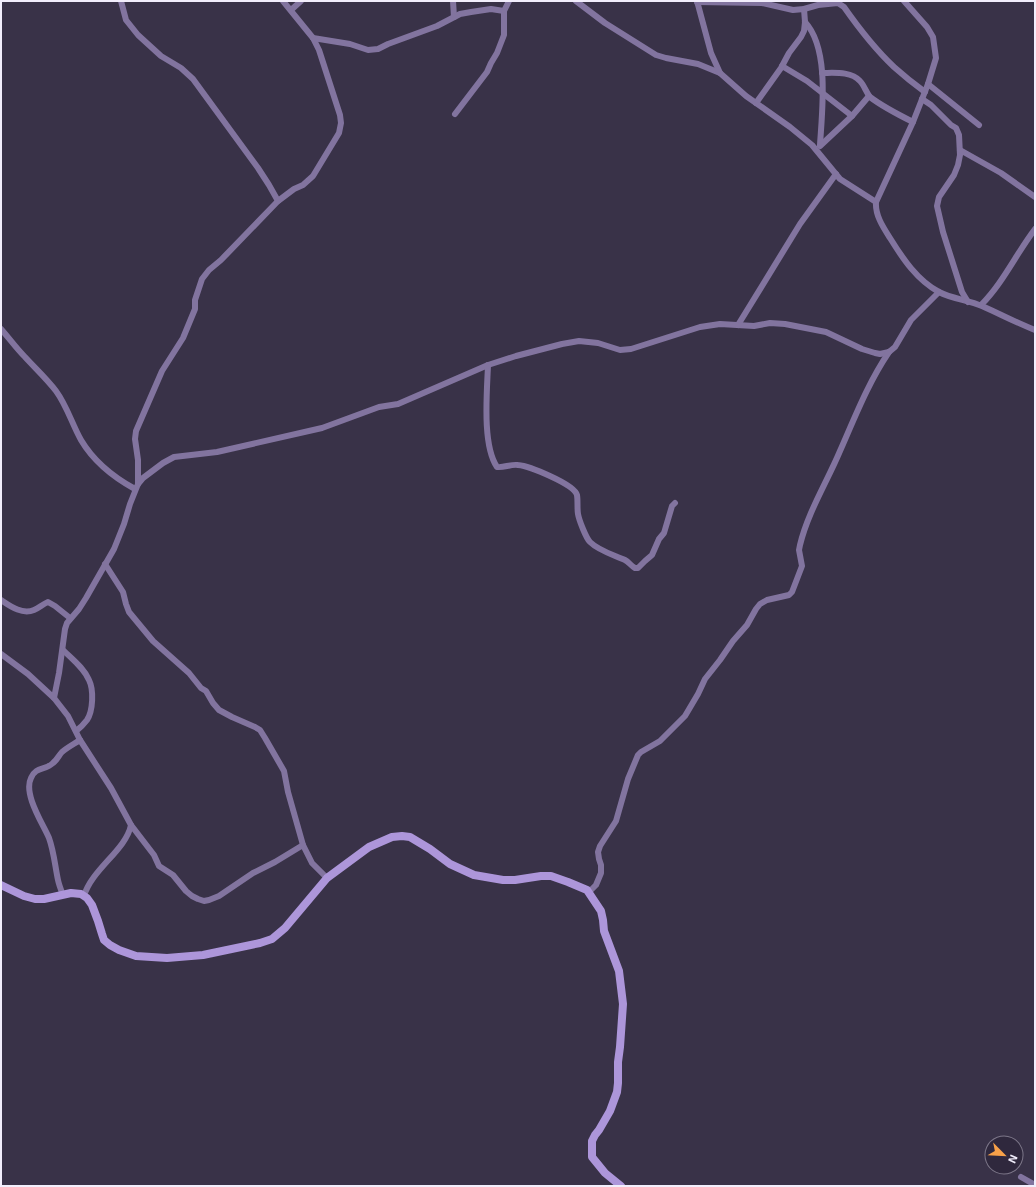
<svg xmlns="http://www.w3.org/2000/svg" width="1036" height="1187" font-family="'Exo 2',sans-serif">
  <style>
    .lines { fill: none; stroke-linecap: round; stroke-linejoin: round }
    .street { stroke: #82749f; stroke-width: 6 }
    .secondary { stroke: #ad96da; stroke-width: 8 }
  </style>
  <rect width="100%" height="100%" fill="#393248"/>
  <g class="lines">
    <!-- street -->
    <g class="street">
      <path d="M121 1 126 20 138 35 161 56 181 68 193 79 258 168 269 185 278 201"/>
      <path d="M453 1 454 17"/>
      <path d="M576 1 605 23 656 55 666 58 698 64 720 73"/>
      <path d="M697 1 711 53 720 73 746 96 790 127 812 145 835 173 840 179 876 202"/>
      <path d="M904 1 927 27 933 37 936 58 928 84 913 122 876 202C875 215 883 227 890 238 903 259 917 280 939 292 952 299 969 300 982 306 1000 314 1017 323 1035 330"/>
      <path d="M697 2 762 3 793 10 804 9 818 5 838 3 844 7C858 27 876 50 894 67 904 76 914 84 925 92"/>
      <path d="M291 10 301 1"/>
      <path d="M805 22C830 49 822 111 820 145"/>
      <path d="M313 38 350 44 368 50 378 49 388 44 437 26 460 14 471 12 491 9 504 11"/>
      <path d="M782 66 807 81 852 116"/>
      <path d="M822 73C834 73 851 71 860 81 864 85 866 92 870 97 883 107 899 115 913 122"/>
      <path d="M928 84 979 125"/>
      <path d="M922 99 931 105 951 125 956 128 959 135 960 155 958 165 954 175 939 197 937 206 943 232 962 292 968 302"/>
      <path d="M756 103 781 68 789 53 801 37 804 31 805 22 804 9"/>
      <path d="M455 114 487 72 491 63 497 53 504 35V11L509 1"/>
      <path d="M820 146 852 116 869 96"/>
      <path d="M960 150 1001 173 1035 197"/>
      <path d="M981 305C1003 283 1016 254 1035 229"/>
      <path d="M738 325 800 224 836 174"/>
      <path d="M1 329C9 338 16 348 25 357 35 368 47 379 56 391 67 406 72 424 81 440 94 462 113 477 135 489"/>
      <path d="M488 365C487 392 482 445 497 467 504 468 510 464 518 465 529 466 574 484 577 495 578 501 577 508 578 514 579 520 586 538 590 542 599 551 614 555 625 560 629 562 631 566 635 568H638L645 561 652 555 659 539 664 533 672 506 675 503"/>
      <path d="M138 484V460L135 439 136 431 162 371 183 338 195 309V300L202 279 209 270 221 260 278 201 294 189 303 185 313 176 339 133 341 123 340 115 319 50 313 38 283 1"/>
      <path d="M105 564 123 592 126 604 129 612 153 641 189 673 201 688 206 691 213 703 219 710 232 717 255 727 260 730 265 738 284 771 288 792 303 845 312 863 327 878"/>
      <path d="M1 600C10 606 22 615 34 610 39 608 43 604 48 602L55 606 70 618"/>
      <path d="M63 650C72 659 84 668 89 680 94 690 93 711 87 720 84 724 80 728 76 731"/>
      <path d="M1 654 28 674 54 698 68 716 80 740 111 788 131 825C126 850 92 869 84 896"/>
      <path d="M54 698 59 673 65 629 67 623 79 609 86 598 114 549 124 524 130 504 138 484 143 478 163 463 174 457 217 452 322 428 379 407 398 404 488 365 516 356 562 344 579 341 598 343 620 350 631 349 700 327 720 324 754 326 770 323 785 324 826 332 862 349 875 353 880 354 889 352 895 347 911 320 939 292"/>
      <path d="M131 825 154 855 159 866 173 875 186 891 192 896 198 899 204 901 209 900 219 896 253 873 275 862 303 845"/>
      <path d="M587 890H591L596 885 601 873V865L599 859 598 852 600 846 616 821 628 779 638 755 641 752 660 741 685 716 698 694 705 679 720 660 733 641 747 625 756 609 760 604 767 600 789 595 792 592 802 566 799 550 800 545C808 512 827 482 840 451 855 417 868 383 889 352"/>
      <path d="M63 895C61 890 59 885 58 880 55 866 54 852 49 838 43 824 23 794 31 778 36 766 45 771 53 763 57 760 59 755 62 752 68 747 74 744 80 740"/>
      <path d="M1021 1177 1035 1185"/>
    </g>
    <!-- secondary -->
    <path class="secondary" d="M1 885 24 896 35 899H44L71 893 81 894 87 898 92 905 98 921 102 934 104 940 110 945 119 950 136 956 167 958 203 955 260 943 272 939 285 928 327 878 369 847 392 837 402 836 410 837 430 849 450 864 474 875 503 880H515L541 876H551L568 882 587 890 601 911 603 920 604 931 619 971 623 1004 620 1047 618 1062V1083L617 1092 610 1111 599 1130 595 1135 592 1141V1157L605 1173 621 1186"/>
  </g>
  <!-- border -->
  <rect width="1036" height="1187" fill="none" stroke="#f2eefc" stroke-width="4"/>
  <!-- north arrow -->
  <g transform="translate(1004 1155) rotate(114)"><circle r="19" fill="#2f283d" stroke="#7d7789"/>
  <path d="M0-3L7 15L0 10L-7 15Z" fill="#f7a149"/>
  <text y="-6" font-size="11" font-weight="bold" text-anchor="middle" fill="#f2eefc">N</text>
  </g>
</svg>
